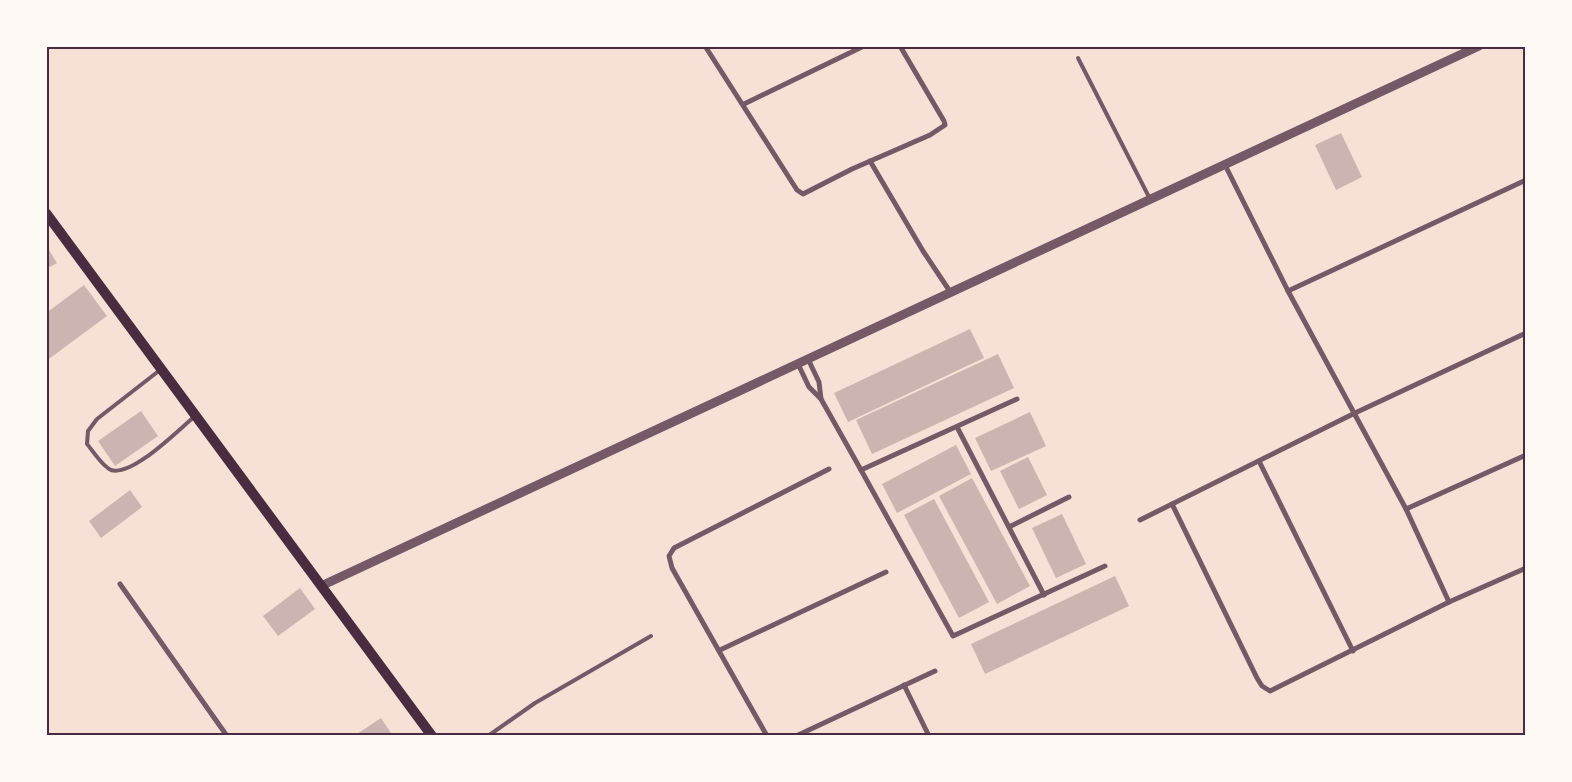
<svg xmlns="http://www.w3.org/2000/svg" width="1572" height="782" font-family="'IBM Plex Sans',sans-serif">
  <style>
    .building { fill: #ccb4b1 }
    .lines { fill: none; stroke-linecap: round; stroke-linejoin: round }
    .service { stroke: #755966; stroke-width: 4 }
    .minor { stroke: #755966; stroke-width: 5 }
    .tertiary { stroke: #755966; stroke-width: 9 }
    .secondary { stroke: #4a2c40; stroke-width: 10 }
    .neatline { fill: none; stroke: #4a2c40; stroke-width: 2 }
  </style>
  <rect width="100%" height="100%" fill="#f7e1d7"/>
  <!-- building -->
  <g class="building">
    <path d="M1341 133 1362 177 1336 190 1315 145Z"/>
    <path d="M46 245 57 263 46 269Z"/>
    <path d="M84 285 107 316 46 361V313Z"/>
    <path d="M970 329 984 358 848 422 834 393Z"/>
    <path d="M998 354 1014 388 872 454 856 420Z"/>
    <path d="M141 411 158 436 115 466 98 441Z"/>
    <path d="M1030 412 1046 446 991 471 975 438Z"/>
    <path d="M956 445 971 474 897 513 882 484Z"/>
    <path d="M1028 457 1047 495 1019 509 1000 471Z"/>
    <path d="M972 478 1030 586 997 604 939 496Z"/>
    <path d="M130 490 142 507 101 538 89 521Z"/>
    <path d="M934 499 989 602 959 618 904 515Z"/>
    <path d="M1062 514 1086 564 1056 578 1032 528Z"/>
    <path d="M1115 576 1129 606 985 674 971 644Z"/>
    <path d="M300 588 315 609 278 636 263 616Z"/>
    <path d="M381 718 393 736H354Z"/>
  </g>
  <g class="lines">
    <!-- service -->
    <g class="service">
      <path d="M1078 58 1150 199"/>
      <path d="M160 370 97 419 88 431 87 444C93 451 102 466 111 470 132 477 177 431 194 417"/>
      <path d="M488 736 535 703 651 636"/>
    </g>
    <!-- minor -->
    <g class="minor">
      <path d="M705 46 797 190 803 194 852 169 930 135 945 125 944 121 900 46"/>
      <path d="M744 104 864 46"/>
      <path d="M870 161 923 251 951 293"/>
      <path d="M1225 165 1288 291 1406 509 1449 602"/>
      <path d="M1288 291 1526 180"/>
      <path d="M808 359 819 382 821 399"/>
      <path d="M798 364 809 387 821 399 861 470 953 636 1105 566"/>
      <path d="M957 427 1044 595"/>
      <path d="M1259 461 1353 651"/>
      <path d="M861 470 1017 399"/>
      <path d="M1172 504 1257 678 1262 686 1270 691 1449 602 1526 568"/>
      <path d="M1406 509 1526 455"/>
      <path d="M1140 520 1355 413 1526 333"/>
      <path d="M1009 527 1069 497"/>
      <path d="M120 584 227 736"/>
      <path d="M720 650 886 572"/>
      <path d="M904 685 929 736"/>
      <path d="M767 736 672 568 669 556 674 548 829 469"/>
      <path d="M796 736 935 671"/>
    </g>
    <!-- tertiary -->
    <path class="tertiary" d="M321 586 1479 46"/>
    <!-- secondary -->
    <path class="secondary" d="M46 213 432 736"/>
  </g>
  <!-- border -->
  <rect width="1572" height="782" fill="none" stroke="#fffaf5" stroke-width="95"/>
  <rect x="48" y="48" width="1476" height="686" class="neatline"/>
</svg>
